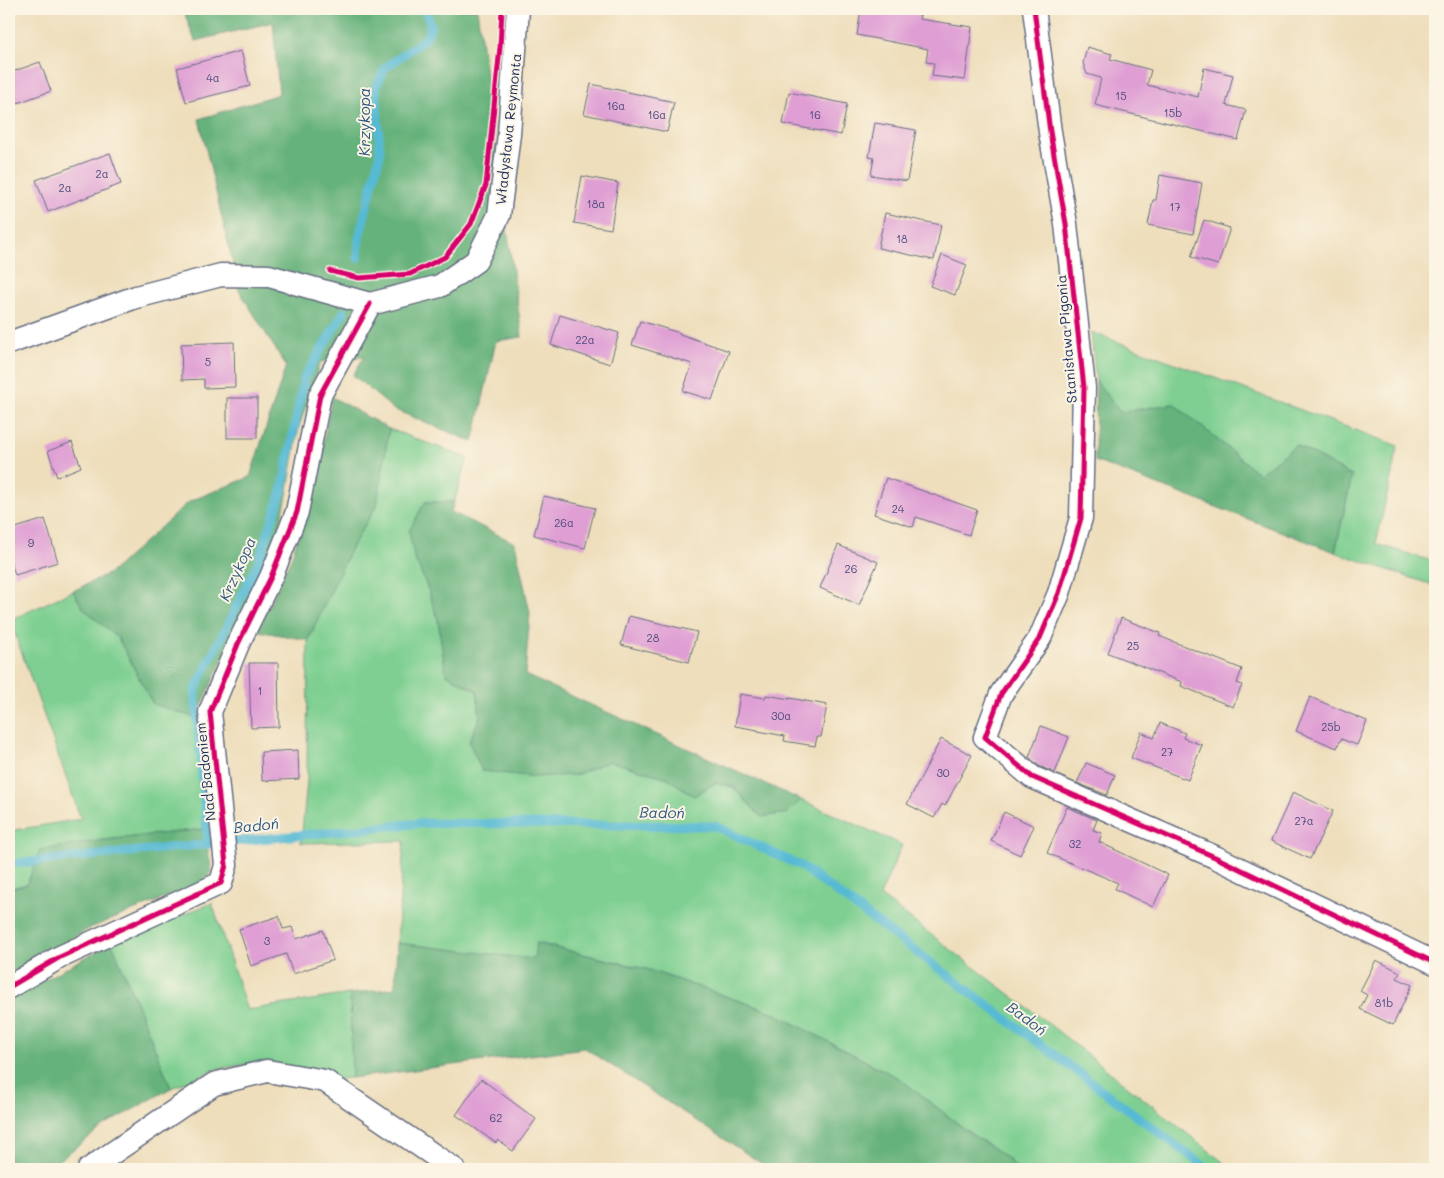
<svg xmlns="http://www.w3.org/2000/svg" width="1444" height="1178" font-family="Mali,sans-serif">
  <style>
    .green { fill: #7ecf91; stroke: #4c7f78 }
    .forest { fill: #66b27b; stroke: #40706c }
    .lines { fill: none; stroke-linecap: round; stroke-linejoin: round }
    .stream { stroke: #56bad4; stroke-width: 9 }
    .building { fill: #df9fd4 }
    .minor-casing { stroke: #656c7f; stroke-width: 25 }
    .minor { stroke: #fff; stroke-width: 22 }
    .cycleway-casing { stroke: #fcf5e5; stroke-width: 8 }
    .cycleway { stroke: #d6006c; stroke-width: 5 }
    .labels { text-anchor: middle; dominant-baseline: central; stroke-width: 4; stroke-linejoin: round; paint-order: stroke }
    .number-label { font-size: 11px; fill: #4c4b7c }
    .street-label { font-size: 14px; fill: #1b2f5e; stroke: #fcf5e5 }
    .water-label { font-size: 15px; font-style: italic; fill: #2d5981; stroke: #fcf5e5 }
  </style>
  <rect width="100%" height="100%" fill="#fcf5e5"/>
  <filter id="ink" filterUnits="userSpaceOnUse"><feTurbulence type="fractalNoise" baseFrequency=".02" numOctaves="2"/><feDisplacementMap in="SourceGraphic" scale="10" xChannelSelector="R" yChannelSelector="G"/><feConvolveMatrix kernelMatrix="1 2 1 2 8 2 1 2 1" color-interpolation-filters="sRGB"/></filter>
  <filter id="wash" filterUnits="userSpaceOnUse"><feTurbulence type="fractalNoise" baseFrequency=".0096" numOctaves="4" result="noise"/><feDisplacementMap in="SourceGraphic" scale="20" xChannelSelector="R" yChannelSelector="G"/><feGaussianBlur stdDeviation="1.12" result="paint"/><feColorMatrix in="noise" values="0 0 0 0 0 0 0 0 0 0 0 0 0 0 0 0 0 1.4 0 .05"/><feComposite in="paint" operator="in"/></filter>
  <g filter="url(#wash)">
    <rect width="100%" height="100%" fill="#eedebc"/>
    <!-- green -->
    <g class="green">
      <path d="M1091 332 1398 446 1376 544 1435 562V586L1335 552 1352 476 1296 445 1259 474 1174 404 1120 412 1096 381Z"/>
      <path d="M389 429 468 458 454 502H426L414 557 427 586 438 620 446 674 477 691 480 717 469 742 576 775 609 761 668 778 694 796 715 783 733 787 761 817 787 813 801 800 902 845 880 896 1045 1021 1232 1169H1018L1003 1155 970 1133 900 1079 772 1012 646 969 537 943 534 960 397 943 404 841 301 843 307 782 308 640 351 548 377 505Z"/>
      <path d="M73 591 83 608 118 638 153 704 196 718 204 829 97 841 27 884 9 889V831L81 819 10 620Z"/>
      <path d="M212 903 247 1010 350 994 352 1078 340 1079 267 1061 217 1069 171 1088 112 943Z"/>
    </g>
    <!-- forest -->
    <g class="forest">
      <path d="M183 9H477L522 337 496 341 473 442 393 409 353 375 364 357 320 362 299 427 286 500 278 532 245 609 196 718 153 704 118 638 83 608 73 591 110 573 190 501 250 477 286 366 239 290 199 119 279 94 273 22 195 41Z"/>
      <path d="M1096 381 1120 412 1174 404 1259 474 1296 445 1352 476 1335 552 1095 461Z"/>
      <path d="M332 397 389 429 377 505 351 548 308 640 258 631 292 556 318 473Z"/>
      <path d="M425 502H454L451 512 515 543 530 613 525 675 801 800 788 813 761 817 734 787 715 783 694 796 668 778 609 761 576 775 535 777 482 771 469 742 480 717 477 691 446 674 438 620 427 586 414 557 409 531Z"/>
      <path d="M204 829 212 872 200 884 90 928 9 975V889L27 884 40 850 97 841Z"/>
      <path d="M112 943 171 1088 104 1126 47 1169H9V999Z"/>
      <path d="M397 943 534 959 536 943 646 969 772 1012 900 1079 970 1133 1003 1155 1018 1169H770L585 1048 352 1078 350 994 395 988Z"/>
    </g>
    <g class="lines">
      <!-- stream -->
      <g class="stream">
        <path d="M358 258 359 238 380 154 376 87 385 68 426 38 431 26 425 9"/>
        <path d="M208 844 195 690 258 563 282 491 304 378 344 312"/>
        <path d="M9 864 422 823 715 826 801 866 1208 1169"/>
      </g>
    </g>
    <g id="blocks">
      <!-- building -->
      <g class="building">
        <path d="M861 9H889L920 15 919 19 972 27 965 80 932 76 934 63 926 62 928 49 857 35Z"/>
        <path d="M1087 47 1112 54 1110 59 1151 70 1147 85 1198 97 1204 68 1233 75 1226 105 1246 110 1238 140 1095 105 1101 78 1087 74 1083 63Z"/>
        <path d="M241 51 250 86 186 102 177 68Z"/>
        <path d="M40 62 51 91 9 106V73Z"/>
        <path d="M591 84 674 102 667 132 584 114Z"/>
        <path d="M789 92 847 104 841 135 783 124Z"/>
        <path d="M875 123 916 130 907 181 871 175 874 158 869 157Z"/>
        <path d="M110 153 121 184 48 212 36 180Z"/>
        <path d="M1160 175 1202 183 1193 234 1148 225 1153 200H1156Z"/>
        <path d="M582 176 618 183 611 229 574 223Z"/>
        <path d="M885 213 941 225 934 260 878 248Z"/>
        <path d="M1204 220 1230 228 1218 265 1191 257Z"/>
        <path d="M942 255 967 265 955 295 930 286Z"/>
        <path d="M560 315 619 333 610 364 551 345Z"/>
        <path d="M640 321 680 333V334L729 351 712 400 683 391 692 364 632 345Z"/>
        <path d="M234 342 235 387 204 388V379L182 380 181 344Z"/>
        <rect x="227" y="398" width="30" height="40"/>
        <path d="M72 442 81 467 57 477 48 451Z"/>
        <path d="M886 478 977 510 969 535 916 517 913 527 874 514Z"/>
        <path d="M544 496 595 508 585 548 534 535Z"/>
        <path d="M45 519 58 562 15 575 9 555V530Z"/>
        <path d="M838 545 878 562 859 605 820 588Z"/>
        <path d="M629 616 697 632 689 662 621 645Z"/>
        <path d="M1121 618 1160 633 1159 636 1242 669 1237 683 1242 685 1233 707 1181 686 1182 682 1108 653Z"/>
        <path d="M249 663H278L279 727 251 728Z"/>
        <path d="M740 694 765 698 766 695 790 699V698L827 705 821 737H817L815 746 784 741 785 736 758 731V730L735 726Z"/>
        <path d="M1310 697 1367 721 1357 745 1341 739 1337 748 1296 731Z"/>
        <path d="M1160 723 1185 733 1183 738 1202 745 1188 780 1131 758 1141 732 1154 738Z"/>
        <path d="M1041 726 1069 737 1055 773 1039 766 1029 757Z"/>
        <path d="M941 739 972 755 945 806 942 804 934 818 907 804Z"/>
        <path d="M298 750 299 779 262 781 261 752Z"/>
        <path d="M1086 763 1115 775 1107 795 1077 783Z"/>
        <path d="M1293 792 1333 811 1310 859 1271 841Z"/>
        <path d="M1067 807 1097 820 1093 830 1102 833 1099 842 1168 875 1153 907 1115 889 1118 883 1047 853Z"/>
        <path d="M1004 812 1034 826 1020 855 991 841Z"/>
        <path d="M279 916 283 929 292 927 296 939 323 930 333 960 293 974 286 954 251 966 239 929Z"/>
        <path d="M1376 960 1400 972 1397 978 1412 985 1393 1025 1360 1009 1367 995 1360 991Z"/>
        <path d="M481 1079 536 1119 513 1151 498 1140 496 1143 456 1115Z"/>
      </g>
    </g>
  </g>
  <g filter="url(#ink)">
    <use href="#blocks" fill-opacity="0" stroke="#656c7f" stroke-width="1"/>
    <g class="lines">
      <!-- minor casing -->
      <g class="minor-casing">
        <g id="minor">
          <path d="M1034 9 1050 132 1066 224 1084 388 1081 518 1059 593 1040 638 1001 694 985 737 1032 777 1215 857 1435 963"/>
          <path d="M9 343 136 297 221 275 269 276 370 304 440 286 476 261 499 215 509 134 518 9"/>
          <path d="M9 987 60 957 221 883 226 865 210 712 238 644 271 577 297 512 320 395 370 304"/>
          <path d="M89 1169 214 1084 267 1071 325 1081 454 1169"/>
        </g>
      </g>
      <!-- minor -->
      <use href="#minor" class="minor"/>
      <!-- cycleway casing -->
      <g class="cycleway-casing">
        <g id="cycleway">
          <path d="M1034 9 1050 132 1066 224 1084 388 1081 518 1059 593 1040 638 1001 694 985 737 1032 777 1215 857 1435 963"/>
          <path d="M330 271 359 278 410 274 445 257 471 224 486 185 500 47 502 9"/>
          <path d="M9 987 60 957 221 883 226 865 210 712 238 644 271 577 297 512 320 395 370 304"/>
        </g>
      </g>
      <!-- cycleway -->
      <use href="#cycleway" class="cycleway"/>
    </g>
  </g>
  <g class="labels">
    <!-- number labels -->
    <g class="number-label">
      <text x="213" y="77">4a</text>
      <text x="1121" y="95">15</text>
      <text x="616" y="105">16a</text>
      <text x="1173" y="112">15b</text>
      <text x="657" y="114">16a</text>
      <text x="815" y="114">16</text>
      <text x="102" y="173">2a</text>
      <text x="65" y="187">2a</text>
      <text x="596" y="203">18a</text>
      <text x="1175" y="206">17</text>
      <text x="902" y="238">18</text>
      <text x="585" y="339">22a</text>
      <text x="208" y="361">5</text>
      <text x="898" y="508">24</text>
      <text x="564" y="522">26a</text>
      <text x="31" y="542">9</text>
      <text x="851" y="568">26</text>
      <text x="653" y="637">28</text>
      <text x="1133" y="645">25</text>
      <text x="260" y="690">1</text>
      <text x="781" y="715">30a</text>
      <text x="1331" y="726">25b</text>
      <text x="1167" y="751">27</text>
      <text x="943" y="772">30</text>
      <text x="1304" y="820">27a</text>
      <text x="1075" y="843">32</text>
      <text x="267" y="940">3</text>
      <text x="1384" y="1002">81b</text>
      <text x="496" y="1117">62</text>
    </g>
    <!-- street labels -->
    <g class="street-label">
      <text transform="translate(508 129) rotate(-84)">Władysława Reymonta</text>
      <text transform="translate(1066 339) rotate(-95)">Stanisława Pigonia</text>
      <text transform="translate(205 772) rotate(-96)">Nad Badoniem</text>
    </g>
    <!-- water labels -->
    <g class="water-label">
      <text transform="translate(364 122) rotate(-90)">Krzykopa</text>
      <text transform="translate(237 569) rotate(-66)">Krzykopa</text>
      <text transform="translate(662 812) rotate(1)">Badoń</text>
      <text transform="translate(256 825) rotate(-6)">Badoń</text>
      <text transform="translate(1027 1018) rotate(37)">Badoń</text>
    </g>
  </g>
  <!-- margin -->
  <rect width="1444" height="1178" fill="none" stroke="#fcf5e5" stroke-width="30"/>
</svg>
